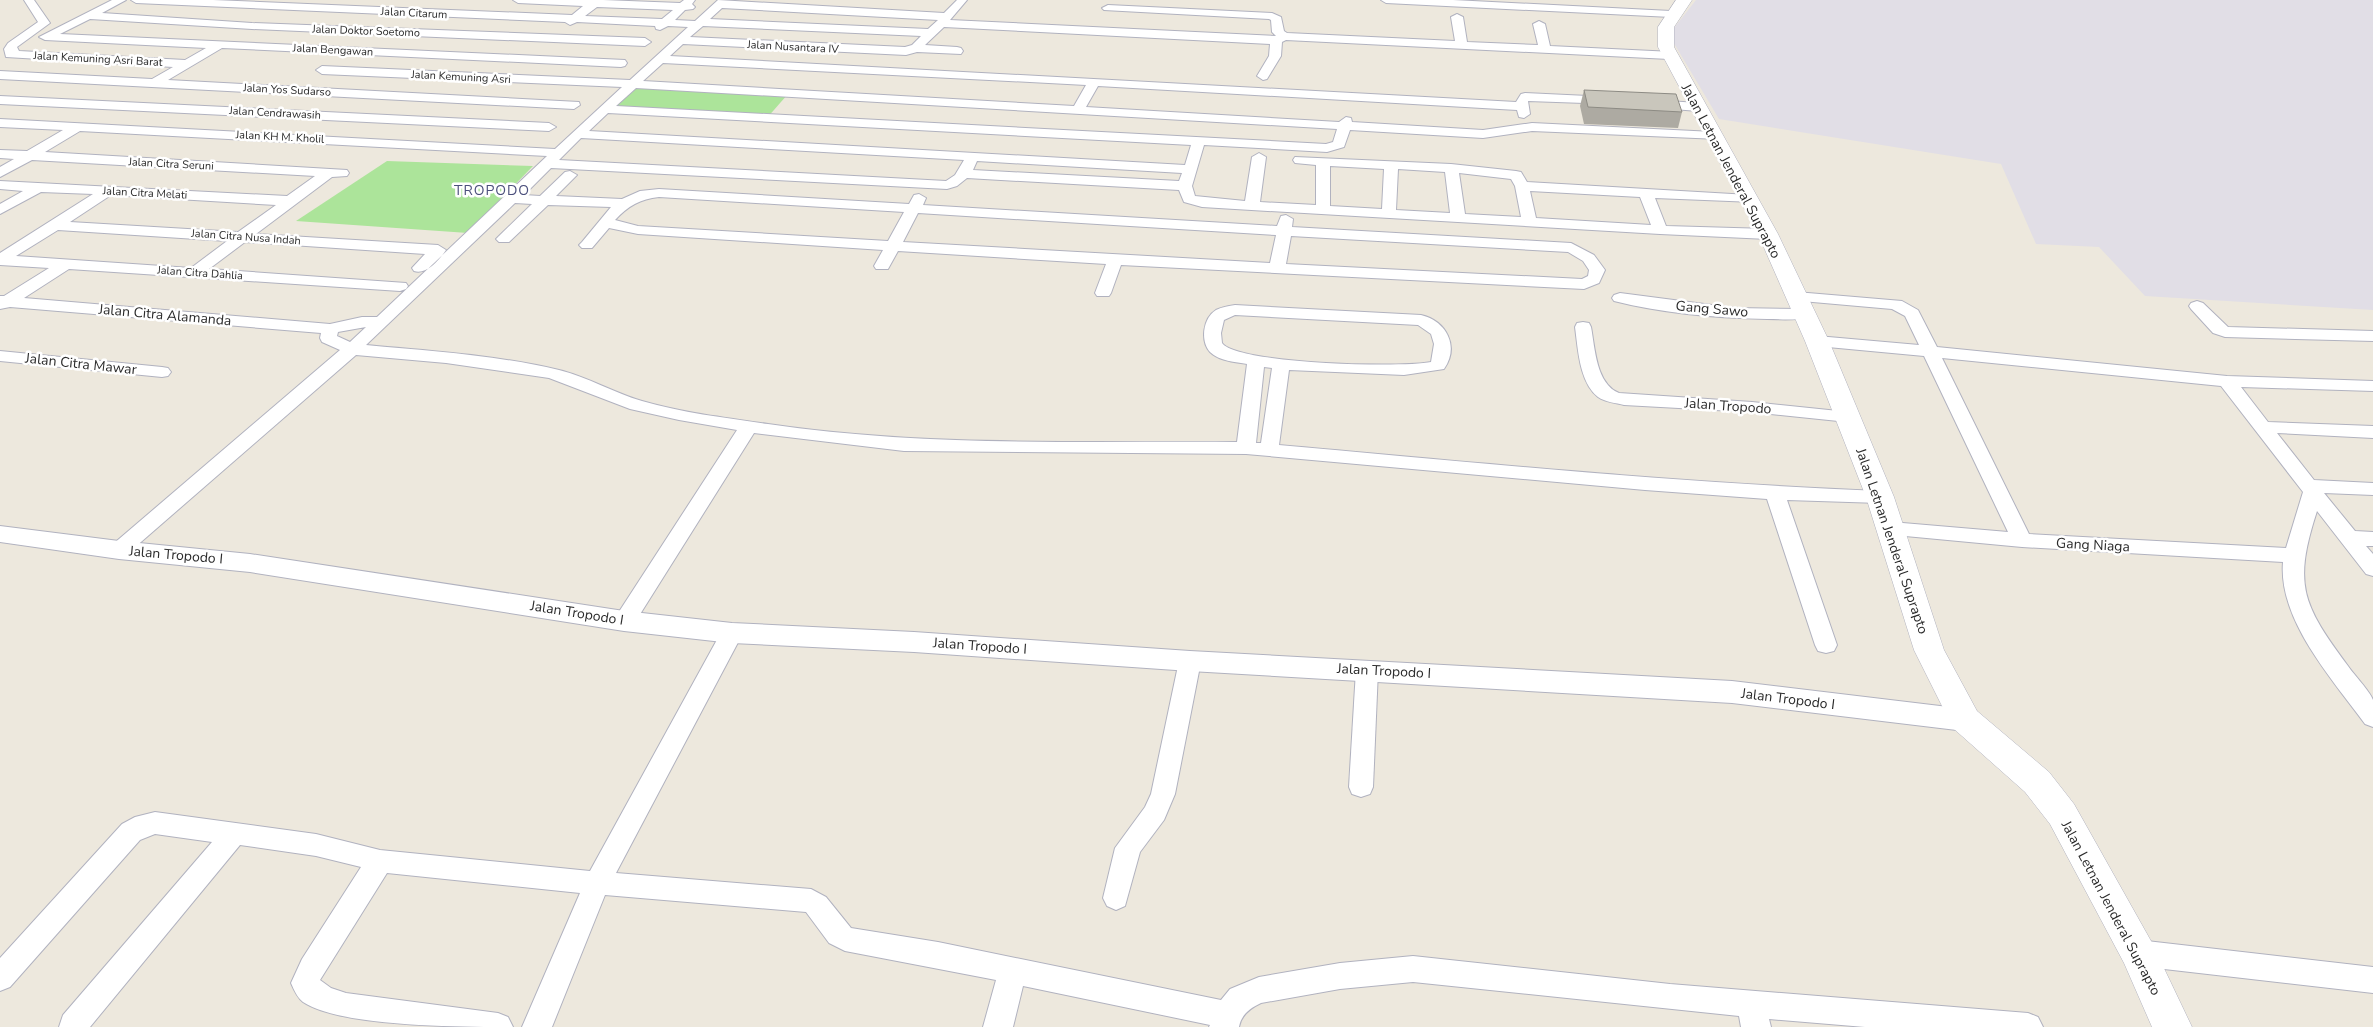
<svg xmlns="http://www.w3.org/2000/svg" width="2373" height="1027" font-family="'Nunito Sans',sans-serif">
  <style>
    .industrial { fill: #e1dee6 }
    .green { fill: #ace49a }
    .lines { fill: none; stroke-linecap: round; stroke-linejoin: round }
    .minor-casing { stroke: #b1b2bf; stroke-width: 2 }
    .tertiary-casing { stroke: #b1b2bf; stroke-width: 2 }
    .secondary-casing { stroke: #b1b2bf; stroke-width: 1 }
    .minor { fill: #fff; fill-rule: evenodd }
    .tertiary { fill: #fff; fill-rule: evenodd }
    .secondary { fill: #fff; fill-rule: evenodd }
    .wall { fill: #adaaa2 }
    .building { fill: #c9c6bc; stroke: #8d8b84 }
    .labels { text-anchor: middle; dominant-baseline: central; stroke-width: 5; stroke-linejoin: round; paint-order: stroke }
    .far-street-label { font-size: 11px; fill: #2b2b2b; stroke: #fff }
    .street-label { font-size: 14px; fill: #2b2b2b; stroke: #fff }
    .far-quarter-label { font-size: 14px; letter-spacing: 1px; fill: #4b4f7c; stroke: #fff }
  </style>
  <rect width="100%" height="100%" fill="#ede8dd"/>
  <!-- industrial -->
  <path class="industrial" d="M1696 0H2373V310L2145 296 2099 247 2036 244 2001 164 1719 119 1672 40 1674 28Z"/>
  <!-- green -->
  <g class="green">
    <path d="M632 85 788 94 766 119 606 109Z"/>
    <path d="M387 161 533 166 468 233 296 221Z"/>
  </g>
  <g class="lines">
    <!-- minor casing -->
    <g class="minor-casing">
      <g id="minor">
        <path d="M24 0H34L50 23 17 47 19 51 185 60 206 48 45 40 39 37 112 0H126L102 13 252 23 645 38 651 42 645 46 252 29 90 19 60 34 625 60 627 63 625 66 621 67 222 48 168 80 579 102 580 105 574 109 0 79V71L152 79 173 67 6 57 4 49 8 43 38 22Z"/>
        <path d="M131 0H213L572 15 583 6 518 3 513 0H603L680 3 684 0H695L692 4 695 7 693 9 685 10 675 20 695 21 718 0 944 13 957 0H967L950 20 1276 36 1272 32 1271 20 1269 19 1104 10 1102 8 1108 5 1272 13 1281 17 1284 31 1287 33 1455 41 1451 17 1457 14 1463 17 1467 42 1538 45 1533 24 1539 21 1545 24 1550 46 1673 52 1675 55 1673 58 1669 59 1286 40 1282 42 1281 56 1267 79 1263 80 1257 76 1269 56 1270 44 944 27 925 45 957 47 961 48 963 51 961 54 917 52 906 55 683 44 670 56 1516 102 1521 94 1525 93 1609 97 1613 98 1615 101 1613 104 1528 101 1530 114 1524 118 1519 117 1517 110 1098 86 1086 107 1339 122 1346 117 1351 118 1352 122 1483 130 1532 123 1714 132 1721 136 1719 139 1532 131 1483 138 1350 130 1344 147 1327 152 1204 145 1192 186 1195 196 1245 201 1252 157 1259 153 1266 157 1260 202 1316 205V165L1295 163 1293 160 1295 157 1451 164 1516 171 1521 172 1527 182 1749 195 1756 199 1754 202 1655 198 1666 226 1768 229 1776 234 1768 239 1660 234 1202 207 1184 202 1179 190 967 178 957 186 947 189 551 168 524 195 540 196 565 172 570 171 577 175 556 196 622 199 640 191 659 189 909 204 914 195 919 194 926 198 923 205 1277 226 1281 216 1286 215 1293 219 1292 227 1571 243 1594 255 1605 270 1599 283 1584 289 1121 265 1111 293 1109 296H1097L1095 293 1106 264 898 251 888 269H876L874 266 883 250 638 234 609 228 592 248H582L579 245 582 242 611 207 548 205 509 242H499L496 239 499 236 532 204 515 203 366 345C430 351 496 355 559 370 588 377 614 393 642 401 683 413 727 418 768 424 923 447 1081 441 1237 442L1247 364C1236 362 1219 361 1210 352 1200 341 1203 318 1216 310 1222 307 1229 306 1235 305L1421 315C1446 321 1460 346 1444 369L1404 375 1289 370 1279 445C1479 463 1679 483 1880 491L1887 492 1890 497 1887 502 1880 503 1787 500 1837 645 1834 651 1826 653 1818 651 1815 645 1767 499 1645 490 1246 454 904 451 754 433 632 627 624 629 616 627 613 621 737 430 679 420 630 409 549 378 446 363 356 355 126 555 119 557 112 555 109 550 112 545 340 350 322 342 320 338 321 333 10 307 0 309V296H4L49 268 0 265V253L93 194 41 192 0 214V204L23 191 0 189V181L287 196 315 176 32 160 0 177V167L14 159 0 158V150L27 151 63 130 0 127V119L555 149 622 87 322 74 316 70 322 66 630 80 688 27 668 26 660 30 656 29 655 26 577 22 570 25 565 22 136 3ZM597 7 673 10 662 19 585 16ZM722 8 938 20 928 29 710 19ZM703 26 921 36 912 45 905 47 690 37ZM663 63 1086 85 1074 106 643 81ZM636 88 1337 129 1333 142 1326 144 616 106ZM608 113 1191 145 1185 165 589 131ZM80 131 547 156 377 317H362L330 324 24 298 69 269 400 291 406 289 408 286 406 283 209 269 245 242 425 254 412 268 414 271C427 275 439 260 446 250L438 245 256 234 332 177 347 176 349 173 347 170 45 152ZM581 138 964 160 955 175 946 181 559 160ZM977 161 1182 173 1179 181 973 170ZM1330 166 1384 169 1382 209 1330 206ZM1398 169 1445 172 1450 213 1396 210ZM1459 173 1511 179 1515 186 1521 217 1465 214ZM1530 191 1640 197 1651 225 1536 218ZM111 195 276 205 238 232 70 222ZM659 197 904 212 888 241 638 226 615 220C628 206 640 199 659 197ZM918 213 1276 235 1270 263 903 242ZM58 230 227 241 191 268 16 256ZM1291 236 1568 252 1583 261 1589 270 1588 276 1582 279 1286 264ZM1235 315 1418 325 1431 334 1434 344 1431 362C1402 368 1237 364 1222 343L1221 333 1224 320ZM366 327 350 342 337 336 338 332ZM1264 367 1272 368 1261 443H1256Z"/>
        <path d="M1381 0H1453L1671 11 1677 14 1671 17 1386 3Z"/>
        <path d="M0 96 549 123 556 127 549 131 0 104Z"/>
        <path d="M1653 100 1698 103 1704 107 1698 111 1648 107 1647 104Z"/>
        <path d="M1796 292 1902 301 1918 310 1937 347 2227 376 2373 381V391L2241 387 2268 422 2373 426V438L2277 433 2314 480 2373 483V495L2324 493 2355 531 2373 532V546H2366L2373 554V576L2366 574 2317 511C2293 585 2302 604 2348 666 2354 675 2370 691 2373 700 2373 707 2373 719 2373 727L2365 724C2333 680 2278 620 2283 562L2022 547 1884 534 1881 529 1884 524 1891 522 2008 532 1924 356 1817 346 1811 345 1809 341 1811 337 1817 336 1919 345 1905 316 1892 309 1790 300 1788 297 1790 294ZM1942 358 2221 386 2303 492 2286 548 2029 534Z"/>
        <path d="M1620 293 1735 308 1803 309 1809 311 1811 314 1809 317C1795 321 1780 319 1767 319 1718 318 1661 313 1614 301L1612 298 1614 295Z"/>
        <path d="M2197 301 2203 303 2228 327 2373 331V341L2225 337 2213 333 2191 309 2189 306 2191 303Z"/>
        <path d="M1583 322 1589 323 1591 327C1595 348 1596 384 1619 393L1752 402 1848 412 1854 413 1857 417 1854 421 1848 422 1752 412 1624 405C1616 403 1605 402 1598 397 1579 382 1578 348 1575 327L1577 323Z"/>
        <path d="M0 351 162 367 168 368 171 372 168 376 162 377 0 361Z"/>
        <path d="M732 625 740 627 743 633 616 873 811 889 826 897 851 928 938 942 1221 1000 1230 989 1259 977 1340 963 1413 956 1670 984 2028 1013 2038 1017 2043 1027H1865L1769 1019 1771 1027H1741L1739 1016 1413 982 1340 989 1261 1003C1250 1008 1241 1015 1239 1027H1209L1210 1025 1023 986 1013 1027H983L996 980 845 951 829 943 806 912 605 895 552 1027H522L580 893 387 873 320 980 331 988 346 993 498 1013 508 1017 513 1027C463 1027 340 1027 303 1002 297 997 294 990 291 983L302 959 361 867 316 856 240 845 90 1027H59L63 1015 212 842 155 834 140 840 10 987 0 991V958L122 824 135 817 155 812 316 834 380 850 590 871 724 627Z"/>
        <path d="M1190 653 1198 655 1201 661 1175 794 1164 820 1140 852 1125 906 1116 910 1107 906 1103 898 1115 848 1145 807 1151 794 1179 661 1182 655Z"/>
        <path d="M1367 662 1375 664 1378 670 1373 787 1370 794 1361 797 1352 794 1349 787 1356 670 1359 664Z"/>
        <path d="M2138 940 2373 967V993L2138 966 2128 962 2124 953 2128 944Z"/>
      </g>
    </g>
    <!-- tertiary casing -->
    <g class="tertiary-casing">
      <path id="tertiary" d="M0 526 119 541 250 554 624 611 732 623 914 632 1190 651 1732 681 1965 709 1975 712 1980 720 1975 728 1965 731 1732 703 1190 671 914 652 732 643 624 631 250 572 119 559 0 542Z"/>
    </g>
    <!-- secondary casing -->
    <g class="secondary-casing">
      <path id="secondary" d="M1676 0H1692L1674 27V47L1778 234 1829 341 1894 497 1944 650 1977 711 2049 772 2074 804 2151 941 2192 1027H2152L2124 963 2050 824 2025 792 1954 729 1949 720 1914 650 1866 497 1805 341 1758 234 1658 47V27Z"/>
    </g>
    <!-- minor -->
    <use href="#minor" class="minor"/>
    <!-- tertiary -->
    <use href="#tertiary" class="tertiary"/>
    <!-- secondary -->
    <use href="#secondary" class="secondary"/>
  </g>
  <!-- wall -->
  <path class="wall" d="M1584 90 1682 112 1678 128 1584 124 1580 106Z"/>
  <!-- building -->
  <path class="building" d="M1584 90 1676 94 1682 112 1588 107Z"/>
  <g class="labels">
    <!-- far-street labels -->
    <g class="far-street-label">
      <text transform="translate(414 13) rotate(3)">Jalan Citarum</text>
      <text transform="translate(366 31) rotate(2)">Jalan Doktor Soetomo</text>
      <text transform="translate(793 47) rotate(3)">Jalan Nusantara IV</text>
      <text transform="translate(333 50) rotate(3)">Jalan Bengawan</text>
      <text transform="translate(98 59) rotate(3)">Jalan Kemuning Asri Barat</text>
      <text transform="translate(461 77) rotate(3)">Jalan Kemuning Asri</text>
      <text transform="translate(287 90) rotate(3)">Jalan Yos Sudarso</text>
      <text transform="translate(275 113) rotate(3)">Jalan Cendrawasih</text>
      <text transform="translate(280 137) rotate(3)">Jalan KH M. Kholil</text>
      <text transform="translate(171 164) rotate(3)">Jalan Citra Seruni</text>
      <text transform="translate(145 193) rotate(3)">Jalan Citra Melati</text>
      <text transform="translate(246 237) rotate(4)">Jalan Citra Nusa Indah</text>
      <text transform="translate(200 273) rotate(4)">Jalan Citra Dahlia</text>
    </g>
    <!-- street labels -->
    <g class="street-label">
      <text transform="translate(1731 171) rotate(62)">Jalan Letnan Jenderal Suprapto</text>
      <text transform="translate(1712 309) rotate(5)">Gang Sawo</text>
      <text transform="translate(165 315) rotate(5)">Jalan Citra Alamanda</text>
      <text transform="translate(81 364) rotate(6)">Jalan Citra Mawar</text>
      <text transform="translate(1728 406) rotate(4)">Jalan Tropodo</text>
      <text transform="translate(1892 541) rotate(71)">Jalan Letnan Jenderal Suprapto</text>
      <text transform="translate(2093 545) rotate(3)">Gang Niaga</text>
      <text transform="translate(176 555) rotate(5)">Jalan Tropodo I</text>
      <text transform="translate(577 613) rotate(9)">Jalan Tropodo I</text>
      <text transform="translate(980 646) rotate(4)">Jalan Tropodo I</text>
      <text transform="translate(1384 671) rotate(3)">Jalan Tropodo I</text>
      <text transform="translate(1788 699) rotate(7)">Jalan Tropodo I</text>
      <text transform="translate(2111 908) rotate(62)">Jalan Letnan Jenderal Suprapto</text>
    </g>
    <!-- far-quarter labels -->
    <g class="far-quarter-label">
      <text x="492" y="190">TROPODO</text>
    </g>
  </g>
</svg>
